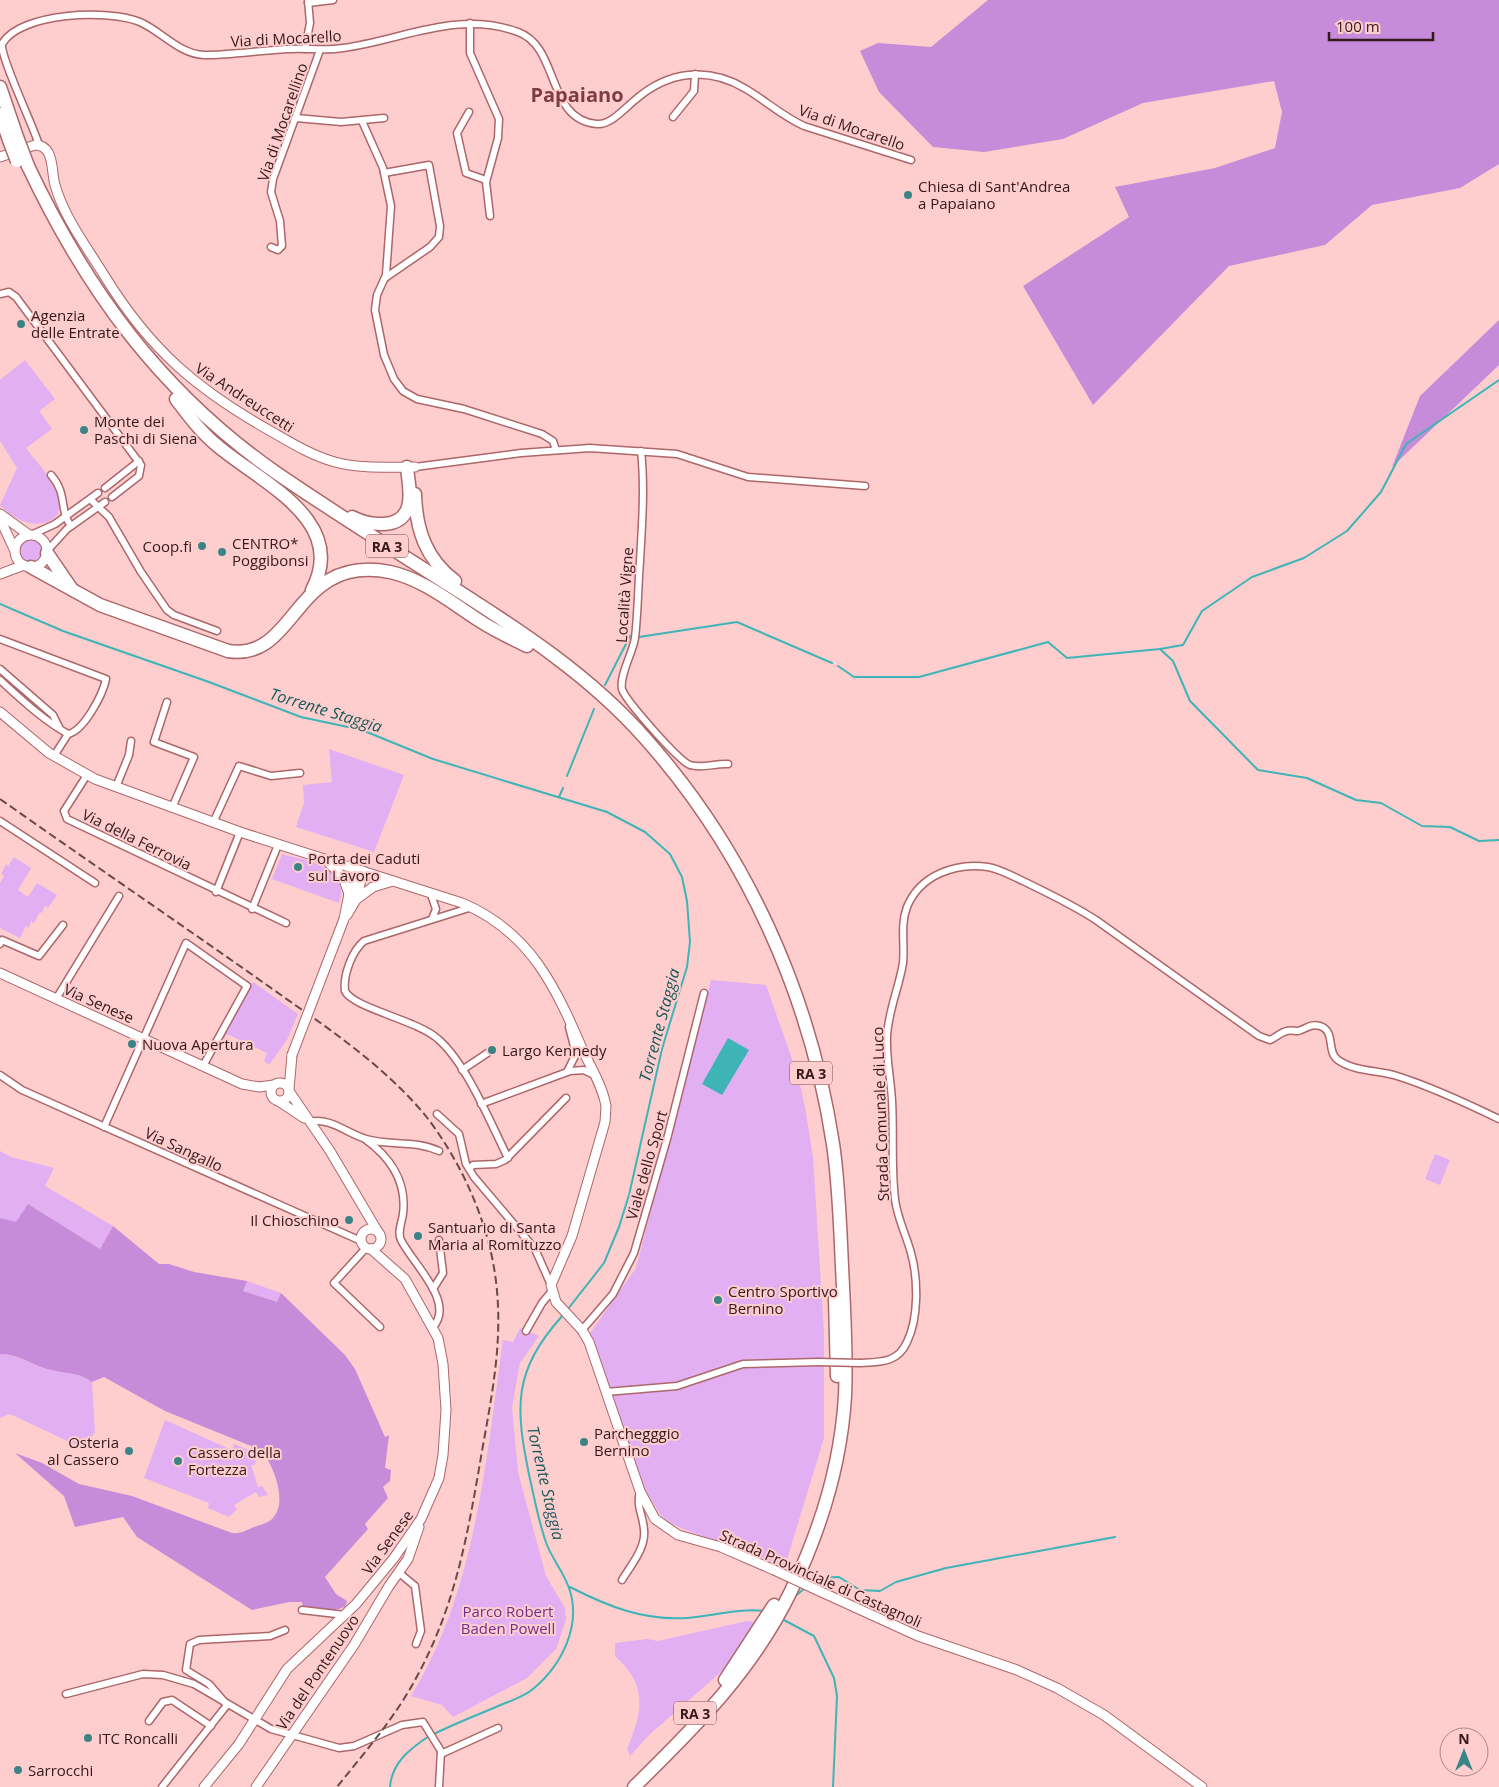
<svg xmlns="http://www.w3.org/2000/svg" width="1499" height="1787" font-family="'Open Sans',sans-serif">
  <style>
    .green { fill: #e2aff3 }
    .forest { fill: #c68bd9 }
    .water { fill: #3fb4b7 }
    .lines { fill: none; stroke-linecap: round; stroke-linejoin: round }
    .stream { stroke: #3fb4b7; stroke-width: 2 }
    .street-casing { stroke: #ad6669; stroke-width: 9 }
    .secondary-casing { stroke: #ad6669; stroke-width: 11 }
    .highway-casing { stroke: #ad6669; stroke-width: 15 }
    .street { stroke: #fff; stroke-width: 6 }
    .secondary { stroke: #fff; stroke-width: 9 }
    .highway { stroke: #fff; stroke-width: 12 }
    .rail { stroke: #6b494a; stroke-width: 2; stroke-dasharray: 8 4; stroke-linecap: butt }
    .street-bridge-casing { stroke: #ad6669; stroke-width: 9; stroke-linecap: butt }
    .secondary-bridge-casing { stroke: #ad6669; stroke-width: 11; stroke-linecap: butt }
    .highway-bridge-casing { stroke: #ad6669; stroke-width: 15; stroke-linecap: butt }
    .street-bridge { stroke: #fff; stroke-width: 6 }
    .secondary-bridge { stroke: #fff; stroke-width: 9 }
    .highway-bridge { stroke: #fff; stroke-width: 12 }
    .poi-dot { fill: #3b8486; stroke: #fecece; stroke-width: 2 }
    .labels { text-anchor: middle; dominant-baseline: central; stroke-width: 4; stroke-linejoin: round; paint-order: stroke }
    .shield { fill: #fecece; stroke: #714f50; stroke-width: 1 }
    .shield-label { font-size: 14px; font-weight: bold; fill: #35181a }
    .street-label { font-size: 15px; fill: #35181a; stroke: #fecece }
    .poi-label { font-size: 15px; fill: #35181a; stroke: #fecece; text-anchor: start }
    .park-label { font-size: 15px; fill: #752d8a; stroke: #fecece }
    .water-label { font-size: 16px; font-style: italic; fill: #165759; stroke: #fecece }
    .district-label { font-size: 20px; font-weight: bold; fill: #7e3c40; stroke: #fecece }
  </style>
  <rect width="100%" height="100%" fill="#fecece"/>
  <!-- green -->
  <g class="green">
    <path d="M25 360 55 399 39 411 52 429 26 448C40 467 64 488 58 514 41 533 14 521 0 505L17 468 0 441V380Z"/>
    <circle cx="31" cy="550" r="11"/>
    <path d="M329 749 404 775 374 852 296 827 304 803 303 785 332 782Z"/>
    <path d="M282 854C307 861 352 867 339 903L272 879Z"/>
    <path d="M14 857 31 868 18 890 28 897 37 883 57 895 48 908 45 906 42 913 40 912 34 923 31 921 29 928 26 926 20 938 0 928V883L4 876 1 874 6 864 8 866Z"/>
    <path d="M711 980 766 985 798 1076 805 1107 813 1157 824 1333V1438L785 1566 683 1529 668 1522 659 1513 644 1487 590 1333 636 1268Z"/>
    <path d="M253 982 298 1014 287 1040 269 1065 264 1061 267 1053 227 1034 224 1039 221 1037Z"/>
    <path d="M0 1151 11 1157 54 1168 45 1186 113 1226 100 1249 28 1204 16 1223 0 1218Z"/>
    <path d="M1435 1154 1450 1160 1440 1185 1425 1179Z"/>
    <path d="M247 1281 281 1293 277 1302 243 1291Z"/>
    <path d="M520 1328 539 1336 520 1363 512 1407 518 1472 546 1576 565 1608 566 1620 556 1649 527 1678 453 1717 442 1705 411 1696C476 1590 486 1460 503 1340L513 1342Z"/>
    <path d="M0 1354C21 1354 32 1366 52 1370 67 1374 78 1372 92 1382L95 1432 87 1444 78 1446 10 1414 0 1418Z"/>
    <path d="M165 1420 232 1450 234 1444 256 1453 255 1465H251L258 1487 262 1486 268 1495 259 1497 256 1492 234 1505 237 1509 229 1517 208 1508 209 1503 144 1478Z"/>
    <path d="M747 1621 757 1622 729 1665 649 1735 630 1756 627 1749C643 1712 648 1685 615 1656V1643L647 1639 658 1641Z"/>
  </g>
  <!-- forest -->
  <g class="forest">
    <path d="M988 0H1499V164L1460 188 1372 205 1325 245 1229 266 1093 405 1023 286 1129 217 1115 187 1215 168 1275 148 1282 112 1274 81 1143 103 1063 139 984 152 933 147 879 92 860 51 878 43 931 47Z"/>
    <path d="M1499 320V365L1392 467 1420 396Z"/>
    <path d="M28 1204 100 1249 113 1226 159 1264H169L194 1272 247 1281 243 1291 277 1302 281 1293 345 1355 355 1369 385 1437 389 1435 385 1468 391 1470 390 1481 383 1487 388 1498 365 1524 368 1529 325 1577 336 1594 347 1601 345 1607 332 1611 303 1608 302 1602H289L252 1610 137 1537 123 1517 75 1527 64 1496 15 1453 42 1463 79 1484 132 1496 232 1533C241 1534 247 1530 254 1527 260 1525 268 1523 272 1519 289 1503 273 1464 261 1450L165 1411 104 1377 92 1382C78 1372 67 1374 52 1370 32 1366 21 1354 0 1354V1218L16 1222Z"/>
  </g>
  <!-- water -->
  <path class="water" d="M728 1038 749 1050 722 1095 702 1084Z"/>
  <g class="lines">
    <!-- stream -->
    <g class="stream">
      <path d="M0 604 63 631 209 682 301 717 362 730 433 759 607 812 645 832 670 854 682 877 687 901 690 942 687 967 662 1049 629 1195 619 1227 604 1263 568 1309"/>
      <path d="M639 637 737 622 832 663"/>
      <path d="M1160 649 1173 661 1190 701 1258 770 1307 778 1356 800 1381 803 1422 826 1450 827 1479 841 1499 840"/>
      <path d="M838 666 854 677H919L1048 642 1067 658 1160 649 1183 645 1202 611 1252 577 1304 558 1347 531 1381 492 1406 444 1499 380"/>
      <path d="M605 685 630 636"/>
      <path d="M567 776 594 709"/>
      <path d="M559 797 563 788"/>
      <path d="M810 1584 816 1578 839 1577 860 1590 880 1591 896 1582 946 1568 1115 1537"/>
      <path d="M570 1587C607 1606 644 1621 687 1618 712 1616 739 1608 764 1611"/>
      <path d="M793 1598 805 1588"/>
      <path d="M782 1619 814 1636 834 1678 837 1696 833 1787"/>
      <path d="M434 1734C456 1723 480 1714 503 1704 513 1700 525 1696 533 1689 562 1665 582 1625 569 1588 564 1573 553 1560 547 1545 539 1524 535 1501 530 1479 515 1407 512 1372 563 1315"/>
      <path d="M390 1787C392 1762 410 1749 429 1736"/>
    </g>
    <!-- street casing -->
    <g class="street-casing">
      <g id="street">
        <path d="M308 3 333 0"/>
        <path d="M470 23V53L499 119 498 138 486 182 490 216"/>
        <path d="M305 49 310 23 308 0"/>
        <path d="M469 112 457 133 466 173 486 180"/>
        <path d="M673 117 694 91 695 74"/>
        <path d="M296 118 341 122 384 118"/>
        <path d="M362 121 383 168 391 206 386 275 377 295 375 310 384 355 394 379 403 391 417 399 464 409 542 434 553 441 556 450"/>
        <path d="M39 145C33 125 0 57 2 44 20 12 109 9 140 22 161 31 179 54 204 55 233 55 261 50 290 49 308 48 325 51 343 48 402 40 457 10 518 32 560 47 546 120 597 124 611 125 625 108 635 100 668 71 708 66 746 89 766 101 782 116 804 126L911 160"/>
        <path d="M384 173 429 165 440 226 439 237 430 247 385 278"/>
        <path d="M271 247 278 250 282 246 280 221 271 192 273 179 320 50"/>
        <path d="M0 294 9 292 16 297 141 465 139 476 112 497"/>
        <path d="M641 451C645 487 642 525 640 561 638 587 638 612 635 638 633 652 619 676 622 689 625 700 679 761 690 765 702 769 715 763 728 764"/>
        <path d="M415 467 521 453 590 448 677 454 748 477 865 486"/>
        <path d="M51 475C68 494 59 511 71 526"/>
        <path d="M105 488 139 461"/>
        <path d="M90 499 109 517 141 572 167 610 174 615 217 631"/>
        <path d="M31 535 55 524 98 493"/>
        <path d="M47 551 67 529 105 502"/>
        <path d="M0 639 106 679C103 694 84 731 68 734 43 720 22 700 0 680"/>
        <path d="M0 669 53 715 59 727"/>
        <path d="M167 702 154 742 194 757 172 808"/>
        <path d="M54 756 68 734"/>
        <path d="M87 775 64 811 67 819 286 923"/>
        <path d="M116 787 129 755 131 741"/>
        <path d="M0 821 95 883"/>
        <path d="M213 823 239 766 271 776 300 773"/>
        <path d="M216 892 240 832"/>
        <path d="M430 892 436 909 432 919"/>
        <path d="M472 907 364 941C352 951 343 975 345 991 353 1008 417 1020 438 1039 467 1064 491 1124 508 1158"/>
        <path d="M252 909 278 845"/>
        <path d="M0 944 2 940 39 956 63 925"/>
        <path d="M56 999 119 896"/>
        <path d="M462 1070 492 1050"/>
        <path d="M567 1072 576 1054 569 1027"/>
        <path d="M0 1075 22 1090 361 1241"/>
        <path d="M481 1104 570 1071 584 1070 594 1075"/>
        <path d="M437 1114 459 1134 466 1164 474 1177 535 1249 551 1285"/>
        <path d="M310 1122C330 1117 348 1134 366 1139 390 1146 415 1140 439 1151"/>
        <path d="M104 1127 186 943 247 986 203 1066"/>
        <path d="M365 1139C390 1157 407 1182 403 1214 402 1222 397 1232 401 1240 412 1263 456 1302 433 1327"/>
        <path d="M470 1168 473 1165 496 1164 505 1160 566 1098"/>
        <path d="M366 1248 334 1283 380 1327"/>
        <path d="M433 1289 443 1273 439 1240"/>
        <path d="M582 1330 613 1294 634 1253 667 1139 704 993"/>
        <path d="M526 1331 542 1303 552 1291"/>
        <path d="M860 1363C880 1362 898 1363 907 1342 919 1318 918 1278 911 1253 906 1234 897 1218 895 1199 891 1167 894 1133 892 1101 891 1080 886 1058 887 1037 888 1011 899 988 903 963 905 945 900 925 907 907 920 875 956 862 988 867 1000 869 1012 876 1023 881 1048 893 1073 905 1096 920L1259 1036 1270 1040C1275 1038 1281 1032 1287 1031 1290 1030 1294 1031 1298 1031 1306 1029 1311 1023 1320 1026 1336 1031 1326 1052 1338 1060 1355 1072 1379 1070 1397 1076 1432 1087 1466 1103 1499 1119"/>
        <path d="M606 1392 677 1386 743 1364 818 1362"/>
        <path d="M398 1572 415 1586 421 1631 416 1644"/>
        <path d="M622 1580C631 1565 646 1548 644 1530 643 1514 636 1508 640 1491"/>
        <path d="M302 1610 345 1615"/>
        <path d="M66 1694 143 1674 163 1675 194 1684 271 1729 339 1748 354 1746 402 1725 423 1722 441 1751 439 1787"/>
        <path d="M149 1721 163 1702 172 1700 211 1726"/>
        <path d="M441 1754 498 1728"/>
        <path d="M162 1787 227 1705 209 1684 186 1670 190 1644 199 1640 270 1636 285 1630"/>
      </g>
    </g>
    <!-- secondary casing -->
    <g class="secondary-casing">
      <g id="secondary">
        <path d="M0 157 35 145C55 145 51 172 55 185 64 217 86 246 104 275 150 350 197 390 274 433 293 444 313 456 335 462 360 469 389 467 415 467"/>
        <path d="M0 514 29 535"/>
        <path d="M0 519 15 551"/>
        <circle cx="31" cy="551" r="16"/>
        <path d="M0 574 24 565"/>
        <path d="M0 712 49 753 95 779 240 832 462 903C531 932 556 988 584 1053 592 1069 603 1088 606 1106L605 1122 572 1236 551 1285 556 1302 582 1330 589 1342 640 1491 655 1519 678 1535 721 1547 774 1570"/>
        <path d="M328 862 343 877 349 894"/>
        <path d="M358 898 373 887 393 881"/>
        <path d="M347 915 357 898 362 874"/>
        <path d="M344 919 349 894 363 871"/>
        <path d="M0 973 242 1084 259 1087 274 1085"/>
        <circle cx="280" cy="1092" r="9"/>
        <path d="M289 1089 292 1055"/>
        <path d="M289 1091 330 1151 378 1232"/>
        <path d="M280 1102 304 1118"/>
        <circle cx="371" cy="1239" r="10"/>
        <path d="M817 1590 918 1636 1017 1670 1057 1688 1104 1715 1202 1787"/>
        <path d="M204 1787 239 1744 287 1669 356 1604 394 1558 421 1519 439 1478 443 1455 446 1410 443 1364 438 1338 405 1279 371 1249"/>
        <path d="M256 1787 354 1645 389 1586 408 1559 419 1527"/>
      </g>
    </g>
    <!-- highway casing -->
    <g class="highway-casing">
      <g id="highway">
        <path d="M0 87 17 137"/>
        <path d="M0 114 9 140"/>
        <path d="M28 166C87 291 161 392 275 472 333 512 393 549 452 587 521 631 590 676 644 737 746 851 810 994 833 1144 839 1184 840 1226 842 1266 844 1310 847 1353 845 1396 841 1463 820 1531 791 1591 753 1670 696 1726 634 1787"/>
        <path d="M176 399C189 416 202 434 219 447 262 483 349 521 312 590"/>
        <path d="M415 494C416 530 426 559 455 581"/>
        <path d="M352 517C368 525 401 531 408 507 412 495 408 480 407 467"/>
        <path d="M47 553 71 588"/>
        <path d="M31 567 100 605 228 651C298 662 292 553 390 572 423 579 452 603 480 621 495 631 511 638 527 646"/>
        <path d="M835 1298 837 1376"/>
        <path d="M725 1680 774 1605"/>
      </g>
    </g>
    <!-- street -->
    <use href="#street" class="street"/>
    <!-- secondary -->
    <use href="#secondary" class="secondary"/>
    <!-- highway -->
    <use href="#highway" class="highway"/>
    <!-- rail -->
    <path class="rail" d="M0 799C88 861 176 921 264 983 320 1023 381 1062 425 1115 457 1156 481 1206 492 1257 506 1325 494 1384 482 1451 468 1533 456 1606 415 1680 394 1719 364 1753 337 1787"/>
    <!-- street-bridge casing -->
    <g class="street-bridge-casing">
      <path id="street-bridge" d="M818 1362 860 1363"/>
    </g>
    <!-- secondary-bridge casing -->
    <g class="secondary-bridge-casing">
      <g id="secondary-bridge">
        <path d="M292 1055 344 919"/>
        <path d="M774 1570 817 1590"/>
      </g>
    </g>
    <!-- highway-bridge casing -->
    <g class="highway-bridge-casing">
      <g id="highway-bridge">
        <path d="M17 137 28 166"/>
        <path d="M9 140 17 161"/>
      </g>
    </g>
    <!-- street-bridge -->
    <use href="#street-bridge" class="street-bridge"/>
    <!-- secondary-bridge -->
    <use href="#secondary-bridge" class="secondary-bridge"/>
    <!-- highway-bridge -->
    <use href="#highway-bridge" class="highway-bridge"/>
  </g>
  <!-- markers -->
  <g class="poi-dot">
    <circle cx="908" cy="195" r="5"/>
    <circle cx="21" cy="324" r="5"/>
    <circle cx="84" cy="430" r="5"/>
    <circle cx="202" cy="546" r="5"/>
    <circle cx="222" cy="552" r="5"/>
    <circle cx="298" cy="867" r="5"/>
    <circle cx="132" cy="1044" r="5"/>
    <circle cx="492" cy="1050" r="5"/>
    <circle cx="349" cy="1220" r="5"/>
    <circle cx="418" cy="1236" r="5"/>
    <circle cx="718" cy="1300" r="5"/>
    <circle cx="584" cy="1442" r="5"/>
    <circle cx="129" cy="1451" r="5"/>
    <circle cx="178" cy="1461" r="5"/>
    <circle cx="88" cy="1738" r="5"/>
    <circle cx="18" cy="1770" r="5"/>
  </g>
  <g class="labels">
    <!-- shield labels -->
    <g class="shield">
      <rect x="366" y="534.5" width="42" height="23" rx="4"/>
      <rect x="790" y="1061.5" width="42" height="23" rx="4"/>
      <rect x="674" y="1701.5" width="42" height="23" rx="4"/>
    </g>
    <g class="shield-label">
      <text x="387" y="546">RA 3</text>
      <text x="811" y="1073">RA 3</text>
      <text x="695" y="1713">RA 3</text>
    </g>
    <!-- street labels -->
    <g class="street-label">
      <text transform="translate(286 38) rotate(-3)">Via di Mocarello</text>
      <text transform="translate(282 122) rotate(-71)">Via di Mocarellino</text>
      <text transform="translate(852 127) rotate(19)">Via di Mocarello</text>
      <text transform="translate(245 397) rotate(33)">Via Andreuccetti</text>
      <text transform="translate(624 595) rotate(-86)">Località Vigne</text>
      <text transform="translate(137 839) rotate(26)">Via della Ferrovia</text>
      <text transform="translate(99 1003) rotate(24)">Via Senese</text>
      <text transform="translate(880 1114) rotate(-92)">Strada Comunale di Luco</text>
      <text transform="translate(184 1149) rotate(25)">Via Sangallo</text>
      <text transform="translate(646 1165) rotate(-74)">Viale dello Sport</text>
      <text transform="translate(387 1542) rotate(-54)">Via Senese</text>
      <text transform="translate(821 1578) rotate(24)">Strada Provinciale di Castagnoli</text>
      <text transform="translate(317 1672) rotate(-56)">Via del Pontenuovo</text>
    </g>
    <!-- poi labels -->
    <g class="poi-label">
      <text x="918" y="186">Chiesa di Sant'Andrea<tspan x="918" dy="17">a Papaiano</tspan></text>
      <text x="31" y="315">Agenzia<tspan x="31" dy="17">delle Entrate</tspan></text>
      <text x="94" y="421">Monte dei<tspan x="94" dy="17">Paschi di Siena</tspan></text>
      <text x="232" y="543">CENTRO*<tspan x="232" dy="17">Poggibonsi</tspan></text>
      <text x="192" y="546" text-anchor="end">Coop.fi</text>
      <text x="308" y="858">Porta dei Caduti<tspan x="308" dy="17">sul Lavoro</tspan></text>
      <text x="142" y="1044">Nuova Apertura</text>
      <text x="502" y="1050">Largo Kennedy</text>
      <text x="339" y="1220" text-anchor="end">Il Chioschino</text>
      <text x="428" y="1227">Santuario di Santa<tspan x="428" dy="17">Maria al Romituzzo</tspan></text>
      <text x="728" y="1291">Centro Sportivo<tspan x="728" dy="17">Bernino</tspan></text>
      <text x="594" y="1433">Parchegggio<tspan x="594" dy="17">Bernino</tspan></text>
      <text x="119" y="1442" text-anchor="end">Osteria<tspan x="119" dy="17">al Cassero</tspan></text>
      <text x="188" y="1452">Cassero della<tspan x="188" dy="17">Fortezza</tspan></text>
      <text x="98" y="1738">ITC Roncalli</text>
      <text x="28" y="1770">Sarrocchi</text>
    </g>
    <!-- park labels -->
    <g class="park-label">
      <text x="508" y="1611">Parco Robert<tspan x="508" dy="17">Baden Powell</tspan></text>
    </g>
    <!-- water labels -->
    <g class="water-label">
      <text transform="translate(326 710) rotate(17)">Torrente Staggia</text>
      <text transform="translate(659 1025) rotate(-75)">Torrente Staggia</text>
      <text transform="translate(546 1483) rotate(77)">Torrente Staggia</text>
    </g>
    <!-- district labels -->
    <g class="district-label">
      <text x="577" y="94">Papaiano</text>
    </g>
  </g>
  <!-- north arrow -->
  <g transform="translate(1464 1752)"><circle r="24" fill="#fecece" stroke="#ae8586"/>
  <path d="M0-4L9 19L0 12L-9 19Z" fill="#3b8486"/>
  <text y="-8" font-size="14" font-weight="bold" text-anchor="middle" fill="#35181a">N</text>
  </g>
  <!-- scale -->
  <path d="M1329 32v8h104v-8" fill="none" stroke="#35181a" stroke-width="2.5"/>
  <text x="1336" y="32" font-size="15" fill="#35181a" stroke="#fecece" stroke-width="4" paint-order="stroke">100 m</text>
</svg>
